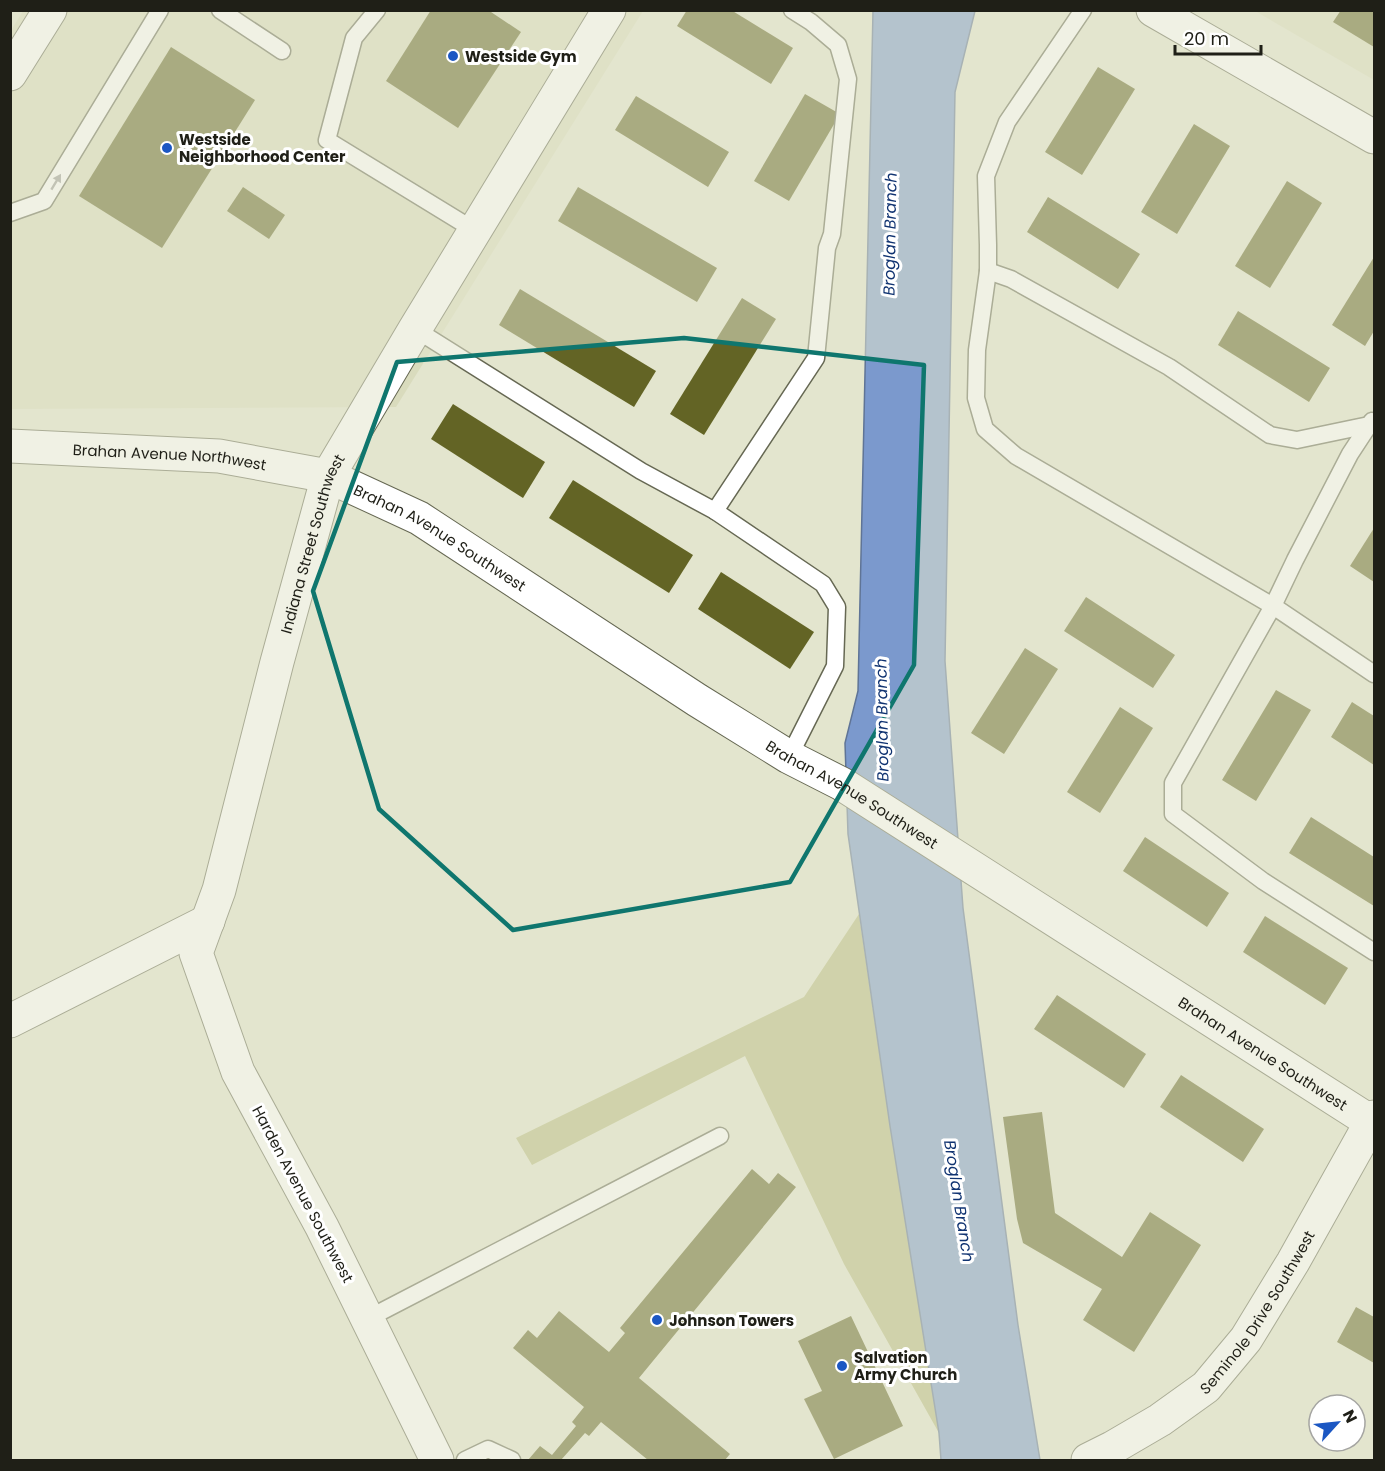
<svg xmlns="http://www.w3.org/2000/svg" width="1385" height="1471" font-family="Poppins,sans-serif">
  <style>
    .built { fill: #d9dbbd }
    .green { fill: #b8bb81 }
    .water { fill: #7b99cd; stroke: #5f7496; stroke-width: 1.5 }
    .building { fill: #636425 }
    .lines { fill: none; stroke-linecap: round; stroke-linejoin: round }
    .service-casing { stroke: #666853; stroke-width: 19 }
    .minor-casing { stroke: #666853; stroke-width: 35 }
    .tertiary-casing { stroke: #666853; stroke-width: 35 }
    .service { stroke: #fff; stroke-width: 16 }
    .minor { stroke: #fff; stroke-width: 33 }
    .tertiary { stroke: #fff; stroke-width: 33 }
    .oneway { fill: #9a9a97 }
    .marked { fill: none; stroke: #0f766e; stroke-width: 4.5; stroke-linejoin: round }
    .poi-dot { fill: #1b57c3; stroke: #fff; stroke-width: 2 }
    .labels { text-anchor: middle; dominant-baseline: central; stroke-width: 6; stroke-linejoin: round; paint-order: stroke }
    .poi-label { font-size: 15px; font-weight: bold; fill: #1f1f17; stroke: #fff; text-anchor: start }
    .street-label { font-size: 15px; fill: #1f1f17; stroke: #fff }
    .water-label { font-size: 16px; font-style: italic; fill: #103371; stroke: #fff }
  </style>
  <rect width="100%" height="100%" fill="#e3e5ce"/>
  <!-- built -->
  <g class="built">
    <path d="M23 11H643L396 407 11 409 10 32Z"/>
    <path d="M1255 11H1374V80Z"/>
  </g>
  <!-- green -->
  <path class="green" d="M859 914 890 1126 939 1433 844 1264 745 1056 532 1165 516 1138 804 997Z"/>
  <!-- water -->
  <path class="water" d="M873 11H975L955 92 945 661 963 908 1018 1325 1040 1460H941L939 1433 890 1126 848 834 845 743 858 691Z"/>
  <!-- building -->
  <g class="building">
    <path d="M431 10H488L521 32 458 128 386 81Z"/>
    <path d="M687 10H731L793 48 771 84 677 26Z"/>
    <path d="M1341 10H1374V47L1333 22Z"/>
    <path d="M171 47 255 100 162 248 79 196Z"/>
    <path d="M1098 67 1135 89 1082 175 1045 152Z"/>
    <path d="M805 94 840 114 789 201 754 181Z"/>
    <path d="M636 96 729 152 708 187 615 130Z"/>
    <path d="M1194 124 1230 146 1177 234 1141 212Z"/>
    <path d="M1287 181 1322 203 1270 288 1235 266Z"/>
    <path d="M243 187 285 215 269 239 227 211Z"/>
    <path d="M578 187 717 268 697 302 558 221Z"/>
    <path d="M1048 197 1140 254 1118 289 1027 232Z"/>
    <path d="M1374 257V331L1365 346 1332 325Z"/>
    <path d="M520 289 656 371 634 407 499 325Z"/>
    <path d="M742 298 776 319 704 435 670 414Z"/>
    <path d="M1238 311 1330 368 1309 402 1218 345Z"/>
    <path d="M453 404 545 462 523 498 431 439Z"/>
    <path d="M573 480 693 555 669 593 549 518Z"/>
    <path d="M1374 528V582L1350 566Z"/>
    <path d="M721 572 814 632 790 669 698 609Z"/>
    <path d="M1086 597 1175 655 1153 688 1064 631Z"/>
    <path d="M1025 648 1058 669 1004 754 971 733Z"/>
    <path d="M1276 690 1311 710 1256 801 1222 780Z"/>
    <path d="M1352 702 1374 716V765L1331 737Z"/>
    <path d="M1120 707 1153 728 1100 813 1067 792Z"/>
    <path d="M1311 817 1374 857V906L1289 853Z"/>
    <path d="M1145 837 1229 893 1207 927 1123 871Z"/>
    <path d="M1265 916 1348 968 1325 1005 1243 952Z"/>
    <path d="M1057 995 1146 1054 1124 1088 1034 1029Z"/>
    <path d="M1181 1075 1264 1129 1243 1162 1160 1107Z"/>
    <path d="M1042 1112 1055 1213 1122 1257 1150 1212 1201 1245 1134 1352 1083 1320 1102 1289 1023 1243 1017 1219 1003 1117Z"/>
    <path d="M752 1169 769 1184 778 1173 796 1187 639 1378 730 1454 725 1460H648L601 1422 589 1436 585 1433 561 1460H528L540 1446 552 1455 576 1426 572 1422 584 1407 513 1348 528 1330 537 1338 559 1311 609 1352 625 1333 620 1328Z"/>
    <path d="M1356 1307 1374 1317V1363L1337 1342Z"/>
    <path d="M851 1316 903 1426 834 1459 804 1399 822 1391 798 1341Z"/>
  </g>
  <g class="lines">
    <!-- service casing -->
    <g class="service-casing">
      <g id="service">
        <path d="M220 10 282 51"/>
        <path d="M377 10 354 38 327 140 474 230"/>
        <path d="M1083 10 1007 122 986 176 988 245V271L977 350 976 398 985 429 1016 456 1273 606 1374 674"/>
        <path d="M10 213 44 201 160 10"/>
        <path d="M988 271 1011 279 1169 367 1270 435 1297 440 1369 425 1372 421"/>
        <path d="M415 329 641 471 715 511 823 584 837 607 835 666 789 757"/>
        <path d="M1369 425 1350 454 1295 560 1273 606 1173 783V814L1263 881 1374 952"/>
        <path d="M715 511 816 358 827 248 832 234 848 79 838 45 811 22 792 10"/>
        <path d="M367 1319 720 1136"/>
        <path d="M465 1460 488 1449 512 1460"/>
      </g>
    </g>
    <!-- minor casing -->
    <g class="minor-casing">
      <g id="minor">
        <path d="M10 74 50 10"/>
        <path id="s1" d="M10 446 219 456 328 476 419 518 697 700 789 757 842 784 1371 1122"/>
        <path d="M10 1021 208 921"/>
        <path id="s2" d="M437 1460 322 1227 238 1072 196 953 219 890 277 662 328 476 415 329 609 10"/>
      </g>
    </g>
    <!-- tertiary casing -->
    <g class="tertiary-casing">
      <g id="tertiary">
        <path d="M1153 10 1374 137"/>
        <path id="s3" d="M1088 1460 1112 1448 1160 1420 1206 1387 1246 1339 1293 1262 1374 1117"/>
      </g>
    </g>
    <!-- service -->
    <use href="#service" class="service"/>
    <!-- minor -->
    <use href="#minor" class="minor"/>
    <!-- tertiary -->
    <use href="#tertiary" class="tertiary"/>
  </g>
  <!-- one-way arrows -->
  <defs><path id="oneway-solid" d="M-6-.8H1V-3.2L6.5 0L1 3.2V.8H-6Z" transform="scale(1.5)"/></defs>
  <use class="oneway" href="#oneway-solid" transform="translate(56 182) rotate(-59)"/>
  <!-- marked area -->
  <path d="M0 0H1385V1471H0ZM684 338 924 365 914 665 790 882 513 930 379 809 313 591 397 362Z" fill="#e3e5ce" fill-opacity=".55" fill-rule="evenodd"/>
  <path class="marked" d="M684 338 924 365 914 665 790 882 513 930 379 809 313 591 397 362Z"/>
  <!-- markers -->
  <g class="poi-dot">
    <circle cx="453" cy="56" r="6"/>
    <circle cx="167" cy="148" r="6"/>
    <circle cx="657" cy="1320" r="6"/>
    <circle cx="842" cy="1366" r="6"/>
  </g>
  <g class="labels">
    <!-- poi labels -->
    <g class="poi-label">
      <text x="465" y="56">Westside Gym</text>
      <text x="179" y="139">Westside<tspan x="179" dy="17">Neighborhood Center</tspan></text>
      <text x="669" y="1320">Johnson Towers</text>
      <text x="854" y="1357">Salvation<tspan x="854" dy="17">Army Church</tspan></text>
    </g>
    <!-- street labels -->
    <g class="street-label">
      <text stroke="none"><textPath href="#s1" startOffset="160">Brahan Avenue Northwest</textPath></text>
      <text stroke="none"><textPath href="#s1" startOffset="448">Brahan Avenue Southwest</textPath></text>
      <text stroke="none"><textPath href="#s2" startOffset="988">Indiana Street Southwest</textPath></text>
      <text stroke="none"><textPath href="#s1" startOffset="934">Brahan Avenue Southwest</textPath></text>
      <text stroke="none"><textPath href="#s1" startOffset="1420">Brahan Avenue Southwest</textPath></text>
      <text transform="translate(303 1194) rotate(62)">Harden Avenue Southwest</text>
      <text stroke="none"><textPath href="#s3" startOffset="230">Seminole Drive Southwest</textPath></text>
    </g>
    <!-- water labels -->
    <g class="water-label">
      <text transform="translate(890 234) rotate(-89)">Broglan Branch</text>
      <text transform="translate(882 720) rotate(-91)">Broglan Branch</text>
      <text transform="translate(959 1201) rotate(81)">Broglan Branch</text>
    </g>
  </g>
  <!-- border -->
  <rect width="1385" height="1471" fill="none" stroke="#1f1f17" stroke-width="24"/>
  <!-- north arrow -->
  <g transform="translate(1337 1423) rotate(63)"><circle r="28" fill="#ffffff" stroke="#a5a5a2" stroke-width="1.5"/>
  <path d="M0-4.5L10 22L0 15L-10 22Z" fill="#1b57c3"/>
  <text y="-9" font-size="16" font-weight="bold" text-anchor="middle" fill="#1f1f17">N</text>
  </g>
  <!-- scale -->
  <path d="M1175 45v9h86v-9" fill="none" stroke="#1f1f17" stroke-width="3"/>
  <text x="1184" y="45" font-size="18" fill="#1f1f17" stroke="#ffffff" stroke-width="4.5" paint-order="stroke">20 m</text>
</svg>
